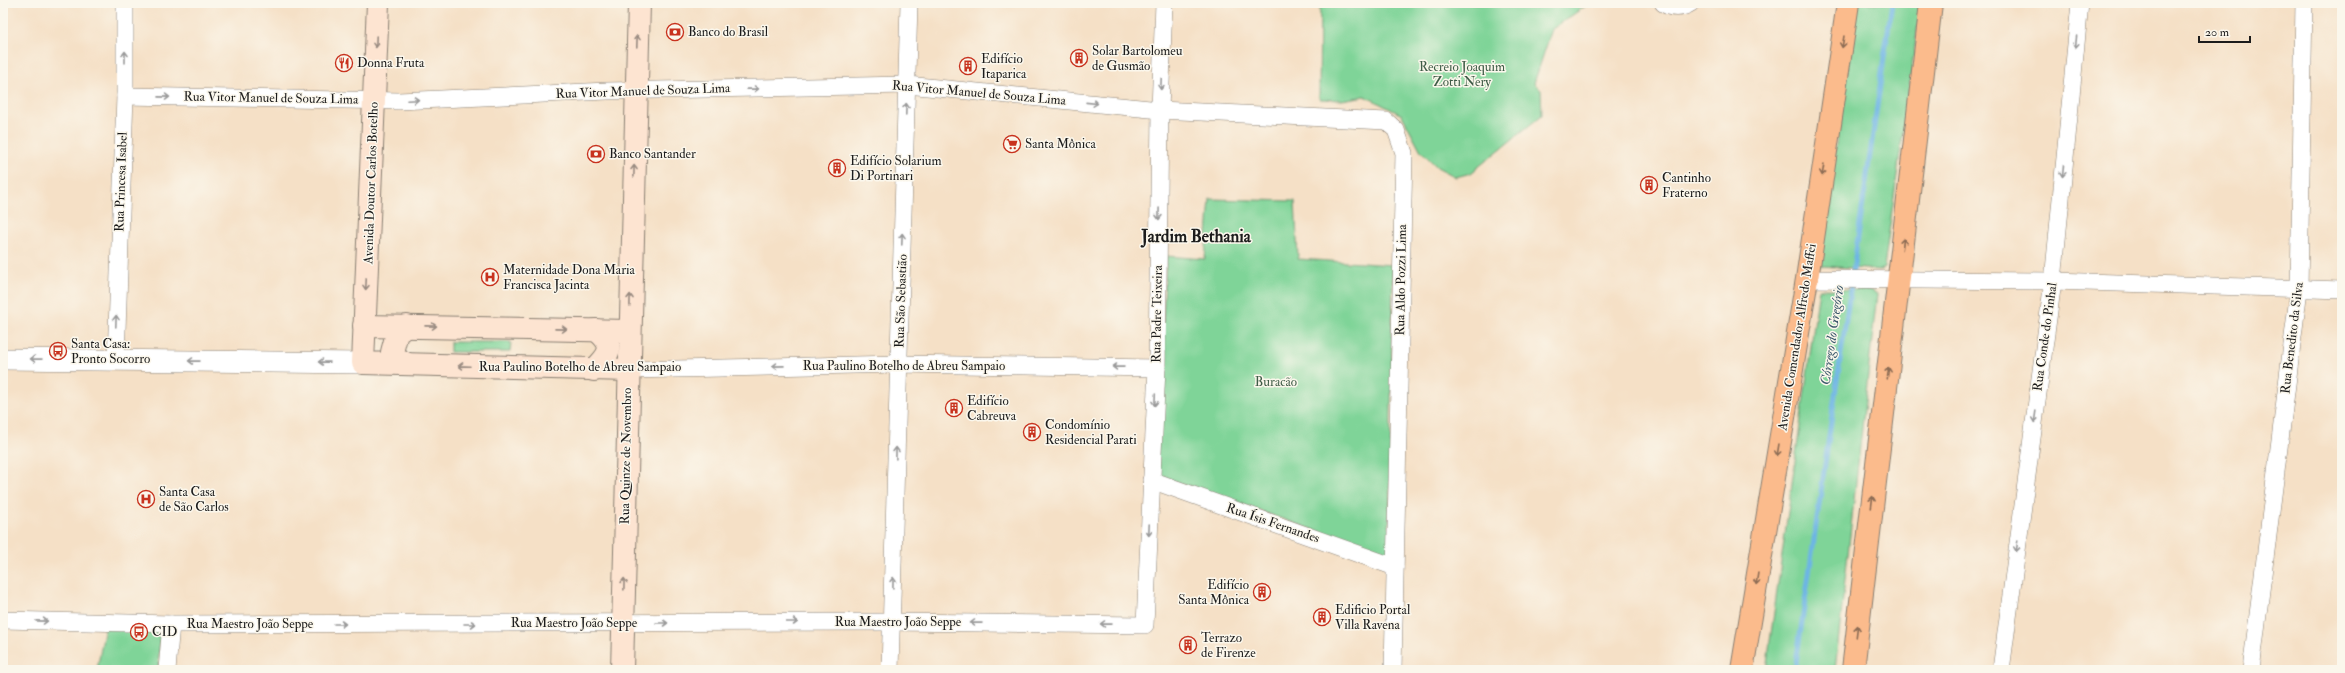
<svg xmlns="http://www.w3.org/2000/svg" width="2345" height="673" font-family="'IM FELL Double Pica',serif">
  <style>
    .green { fill: #7fd498; stroke: #4e785a }
    .lines { fill: none; stroke-linecap: round; stroke-linejoin: round }
    .stream { stroke: #6db5e4; stroke-width: 5 }
    .minor-casing { stroke: #887e71; stroke-width: 18 }
    .tertiary-casing { stroke: #887e71; stroke-width: 22 }
    .secondary-casing { stroke: #887e71; stroke-width: 24 }
    .primary-casing { stroke: #887e71; stroke-width: 24 }
    .minor { stroke: #fff; stroke-width: 17 }
    .tertiary { stroke: #fff; stroke-width: 21 }
    .secondary { stroke: #fde4d1; stroke-width: 22 }
    .primary { stroke: #fbbb8c; stroke-width: 22 }
    .oneway { stroke: #988a80 }
    .oneway2 { stroke: #8c6c54 }
    .oneway3 { stroke: #999 }
    .labels { text-anchor: middle; dominant-baseline: central; stroke-width: 3; stroke-linejoin: round; paint-order: stroke }
    .poi-label { font-size: 13px; fill: #1c1c1c; stroke: #fbf7ec; text-anchor: start }
    .park-label { font-size: 13px; fill: #3f5c47; stroke: #fbf7ec }
    .street-label { font-size: 13px; fill: #1c1c1c; stroke: #fbf7ec }
    .water-label { font-size: 14px; font-style: italic; fill: #3c596c; stroke: #fbf7ec }
    .district-label { font-size: 17px; font-weight: bold; fill: #1c1c1c; stroke: #fbf7ec }
  </style>
  <rect width="100%" height="100%" fill="#fbf7ec"/>
  <filter id="ink" filterUnits="userSpaceOnUse"><feTurbulence type="fractalNoise" baseFrequency=".025" numOctaves="2"/><feDisplacementMap in="SourceGraphic" scale="8" xChannelSelector="R" yChannelSelector="G"/><feConvolveMatrix kernelMatrix="1 2 1 2 8 2 1 2 1" color-interpolation-filters="sRGB"/></filter>
  <filter id="wash" filterUnits="userSpaceOnUse"><feTurbulence type="fractalNoise" baseFrequency=".012" numOctaves="4" result="noise"/><feDisplacementMap in="SourceGraphic" scale="16" xChannelSelector="R" yChannelSelector="G"/><feGaussianBlur stdDeviation="0.9" result="paint"/><feColorMatrix in="noise" values="0 0 0 0 0 0 0 0 0 0 0 0 0 0 0 0 0 1.4 0 .05"/><feComposite in="paint" operator="in"/></filter>
  <g filter="url(#wash)">
    <rect width="100%" height="100%" fill="#f5e0c6"/>
    <!-- green -->
    <g class="green">
      <path d="M1320 3H1590L1552 29 1534 83 1541 90 1542 115 1471 173 1456 177 1437 167 1421 151 1402 115 1365 96 1342 100 1319 99Z"/>
      <path d="M1856 3H1921L1884 268 1880 270 1822 266 1819 264Z"/>
      <path d="M1210 199 1295 201 1298 259 1393 265 1389 556 1156 475 1166 256 1205 259Z"/>
      <path d="M1819 289 1871 290 1877 294 1835 670H1766Z"/>
      <path d="M450 342H511L510 352H450Z"/>
      <path d="M105 627 156 631 160 635 158 670H97Z"/>
    </g>
    <g class="lines">
      <!-- stream -->
      <path class="stream" d="M1795 670 1892 3"/>
    </g>
  </g>
  <g filter="url(#ink)">
    <g class="lines">
      <!-- minor casing -->
      <g class="minor-casing">
        <g id="minor">
          <path d="M1663 3C1671 9 1682 9 1691 3"/>
          <path d="M125 96 399 101 607 91 907 85 1160 110 1386 121 1396 130 1404 153 1393 670"/>
          <path d="M1807 279 2053 281 2342 290"/>
          <path d="M116 360 125 96V3"/>
          <path d="M629 370 899 364 1157 368"/>
          <path d="M1151 480 1395 567"/>
          <path d="M3 620 171 624 892 622 1145 625 1157 368 1160 110 1164 3"/>
          <path d="M167 670 171 624"/>
          <path d="M890 670 909 3"/>
          <path d="M2001 670 2053 281 2080 3"/>
          <path d="M2251 670 2299 289 2304 3"/>
        </g>
      </g>
      <!-- tertiary casing -->
      <g class="tertiary-casing">
        <path id="tertiary" d="M3 359 363 363"/>
      </g>
      <!-- secondary casing -->
      <g class="secondary-casing">
        <g id="secondary">
          <path d="M378 3 363 363 629 370"/>
          <path d="M364 326 630 331"/>
          <path d="M407 326 397 333 392 352 396 358 407 364"/>
          <path d="M594 370C610 354 616 346 596 330"/>
          <path d="M622 670 639 3"/>
        </g>
      </g>
      <!-- primary casing -->
      <g class="primary-casing">
        <g id="primary">
          <path d="M1742 670 1807 279 1848 3"/>
          <path d="M1853 670 1931 3"/>
        </g>
      </g>
      <!-- minor -->
      <use href="#minor" class="minor"/>
      <!-- tertiary -->
      <use href="#tertiary" class="tertiary"/>
      <!-- secondary -->
      <use href="#secondary" class="secondary"/>
      <!-- primary -->
      <use href="#primary" class="primary"/>
    </g>
    <!-- one-way arrows -->
    <defs><path id="oneway-shaft" d="M-6 0H5M1.5-3L5.5 0L1.5 3" fill="none" stroke-width="1.6" stroke-linecap="round" stroke-linejoin="round"/></defs>
    <g class="oneway">
      <use href="#oneway-shaft" transform="translate(637 41) rotate(-88)"/>
      <use href="#oneway-shaft" transform="translate(376 42) rotate(92)"/>
      <use href="#oneway-shaft" transform="translate(634 171) rotate(-89)"/>
      <use href="#oneway-shaft" transform="translate(366 284) rotate(93)"/>
      <use href="#oneway-shaft" transform="translate(630 300) rotate(-89)"/>
      <use href="#oneway-shaft" transform="translate(431 326) rotate(1)"/>
      <use href="#oneway-shaft" transform="translate(561 329) rotate(1)"/>
      <use href="#oneway-shaft" transform="translate(464 366) rotate(-178)"/>
      <use href="#oneway-shaft" transform="translate(624 584) rotate(-89)"/>
    </g>
    <g class="oneway2">
      <use href="#oneway-shaft" transform="translate(1843 42) rotate(99)"/>
      <use href="#oneway-shaft" transform="translate(1823 170) rotate(99)"/>
      <use href="#oneway-shaft" transform="translate(1903 244) rotate(-83)"/>
      <use href="#oneway-shaft" transform="translate(1888 373) rotate(-83)"/>
      <use href="#oneway-shaft" transform="translate(1778 450) rotate(99)"/>
      <use href="#oneway-shaft" transform="translate(1872 502) rotate(-83)"/>
      <use href="#oneway-shaft" transform="translate(1757 579) rotate(99)"/>
      <use href="#oneway-shaft" transform="translate(1857 631) rotate(-83)"/>
    </g>
    <g class="oneway3">
      <use href="#oneway-shaft" transform="translate(2076 42) rotate(96)"/>
      <use href="#oneway-shaft" transform="translate(125 57) rotate(-90)"/>
      <use href="#oneway-shaft" transform="translate(1161 84) rotate(92)"/>
      <use href="#oneway-shaft" transform="translate(753 89) rotate(-1)"/>
      <use href="#oneway-shaft" transform="translate(164 97) rotate(1)"/>
      <use href="#oneway-shaft" transform="translate(413 100) rotate(-3)"/>
      <use href="#oneway-shaft" transform="translate(1092 103) rotate(6)"/>
      <use href="#oneway-shaft" transform="translate(906 109) rotate(-88)"/>
      <use href="#oneway-shaft" transform="translate(2063 171) rotate(95)"/>
      <use href="#oneway-shaft" transform="translate(1159 214) rotate(91)"/>
      <use href="#oneway-shaft" transform="translate(902 239) rotate(-88)"/>
      <use href="#oneway-shaft" transform="translate(116 321) rotate(-88)"/>
      <use href="#oneway-shaft" transform="translate(36 359) rotate(-179)"/>
      <use href="#oneway-shaft" transform="translate(194 361) rotate(-179)"/>
      <use href="#oneway-shaft" transform="translate(324 362) rotate(-179)"/>
      <use href="#oneway-shaft" transform="translate(778 366) rotate(179)"/>
      <use href="#oneway-shaft" transform="translate(1118 367) rotate(-179)"/>
      <use href="#oneway-shaft" transform="translate(1155 400) rotate(93)"/>
      <use href="#oneway-shaft" transform="translate(2035 417) rotate(98)"/>
      <use href="#oneway-shaft" transform="translate(896 453) rotate(-89)"/>
      <use href="#oneway-shaft" transform="translate(1149 530) rotate(92)"/>
      <use href="#oneway-shaft" transform="translate(2017 546) rotate(98)"/>
      <use href="#oneway-shaft" transform="translate(893 583) rotate(-89)"/>
      <use href="#oneway-shaft" transform="translate(42 621) rotate(1)"/>
      <use href="#oneway-shaft" transform="translate(792 622)"/>
      <use href="#oneway-shaft" transform="translate(662 623)"/>
      <use href="#oneway-shaft" transform="translate(976 623) rotate(-179)"/>
      <use href="#oneway-shaft" transform="translate(340 624)"/>
      <use href="#oneway-shaft" transform="translate(470 624)"/>
      <use href="#oneway-shaft" transform="translate(1106 624) rotate(-179)"/>
    </g>
  </g>
  <!-- icons -->
  <defs>
    <g id="bank-ring" transform="scale(0.9)"><circle r="9.5" fill="#fbf7ec" stroke="#c8321e" stroke-width="1.5"/><path d="M-6-4H6V4H-6ZM0-2.3a2.3 2.3 0 1 0 0 4.6a2.3 2.3 0 1 0 0-4.6Z" fill="#c8321e"/></g>
    <g id="building-ring" transform="scale(0.9)"><circle r="9.5" fill="#fbf7ec" stroke="#c8321e" stroke-width="1.5"/><path d="M-4-6H4V6H1V3H-1V6H-4ZM-2.5-4.3h1.7v1.8h-1.7ZM.8-4.3h1.7v1.8H.8ZM-2.5-1h1.7V.8h-1.7ZM.8-1h1.7V.8H.8Z" fill="#c8321e"/></g>
    <g id="restaurant-ring" transform="scale(0.9)"><circle r="9.5" fill="#fbf7ec" stroke="#c8321e" stroke-width="1.5"/><path d="M-5-6h1v4h1v-4h1v4h1v-4h1v5L-1.5 .5V6h-2V.5L-5-1ZM5-6V6H3V1.5H1.5Q1.5-4 5-6Z" fill="#c8321e"/></g>
    <g id="supermarket-ring" transform="scale(0.9)"><circle r="9.5" fill="#fbf7ec" stroke="#c8321e" stroke-width="1.5"/><path d="M-6-5.5h2.5l.6 2H6L4.5 2H-2.5L-4.4-4H-6ZM-1.5 3.2a1.3 1.3 0 1 0 .1 0ZM3 3.2a1.3 1.3 0 1 0 .1 0Z" fill="#c8321e"/></g>
    <g id="hospital-ring" transform="scale(0.9)"><circle r="9.5" fill="#fbf7ec" stroke="#c8321e" stroke-width="1.5"/><path d="M-5-5h3v3.5h4V-5h3V5h-3V1.5h-4V5h-3Z" fill="#c8321e"/></g>
    <g id="bus-ring" transform="scale(0.9)"><circle r="9.5" fill="#fbf7ec" stroke="#c8321e" stroke-width="1.5"/><path d="M-5-6H5V4H4V6H2V4H-2V6H-4V4H-5ZM-3.5-4V0h7V-4ZM-3.5 1.2v1.5H-2V1.2ZM2 1.2v1.5H3.5V1.2Z" fill="#c8321e"/></g>
  </defs>
  <g fill-rule="evenodd">
    <use href="#bank-ring" x="675" y="32"/>
    <use href="#building-ring" x="1079" y="58"/>
    <use href="#restaurant-ring" x="344" y="63"/>
    <use href="#building-ring" x="968" y="66"/>
    <use href="#supermarket-ring" x="1012" y="144"/>
    <use href="#bank-ring" x="596" y="154"/>
    <use href="#building-ring" x="837" y="168"/>
    <use href="#building-ring" x="1649" y="185"/>
    <use href="#hospital-ring" x="490" y="277"/>
    <use href="#bus-ring" x="58" y="351"/>
    <use href="#building-ring" x="954" y="408"/>
    <use href="#building-ring" x="1032" y="432"/>
    <use href="#hospital-ring" x="146" y="499"/>
    <use href="#building-ring" x="1262" y="592"/>
    <use href="#building-ring" x="1322" y="617"/>
    <use href="#bus-ring" x="139" y="632"/>
    <use href="#building-ring" x="1188" y="645"/>
  </g>
  <g class="labels">
    <!-- poi labels -->
    <g class="poi-label">
      <text x="688" y="32">Banco do Brasil</text>
      <text x="1092" y="51">Solar Bartolomeu<tspan x="1092" dy="15">de Gusmão</tspan></text>
      <text x="981" y="59">Edifício<tspan x="981" dy="15">Itaparica</tspan></text>
      <text x="357" y="63">Donna Fruta</text>
      <text x="1025" y="144">Santa Mônica</text>
      <text x="609" y="154">Banco Santander</text>
      <text x="850" y="161">Edifício Solarium<tspan x="850" dy="15">Di Portinari</tspan></text>
      <text x="1662" y="178">Cantinho<tspan x="1662" dy="15">Fraterno</tspan></text>
      <text x="503" y="270">Maternidade Dona Maria<tspan x="503" dy="15">Francisca Jacinta</tspan></text>
      <text x="71" y="344">Santa Casa:<tspan x="71" dy="15">Pronto Socorro</tspan></text>
      <text x="967" y="401">Edifício<tspan x="967" dy="15">Cabreuva</tspan></text>
      <text x="1045" y="425">Condomínio<tspan x="1045" dy="15">Residencial Parati</tspan></text>
      <text x="159" y="492">Santa Casa<tspan x="159" dy="15">de São Carlos</tspan></text>
      <text x="1249" y="585" text-anchor="end">Edifício<tspan x="1249" dy="15">Santa Mônica</tspan></text>
      <text x="1335" y="610">Edificio Portal<tspan x="1335" dy="15">Villa Ravena</tspan></text>
      <text x="152" y="632">CID</text>
      <text x="1201" y="638">Terrazo<tspan x="1201" dy="15">de Firenze</tspan></text>
    </g>
    <!-- park labels -->
    <g class="park-label">
      <text x="1462" y="67">Recreio Joaquim<tspan x="1462" dy="15">Zotti Nery</tspan></text>
      <text x="1276" y="382">Buracão</text>
    </g>
    <!-- street labels -->
    <g class="street-label">
      <text transform="translate(643 91) rotate(-2)">Rua Vitor Manuel de Souza Lima</text>
      <text transform="translate(979 93) rotate(5)">Rua Vitor Manuel de Souza Lima</text>
      <text transform="translate(271 98) rotate(1)">Rua Vitor Manuel de Souza Lima</text>
      <text transform="translate(121 182) rotate(-88)">Rua Princesa Isabel</text>
      <text transform="translate(371 183) rotate(-88)">Avenida Doutor Carlos Botelho</text>
      <text transform="translate(1401 280) rotate(-89)">Rua Aldo Pozzi Lima</text>
      <text transform="translate(901 301) rotate(-88)">Rua São Sebastião</text>
      <text transform="translate(1157 314) rotate(-89)">Rua Padre Teixeira</text>
      <text transform="translate(1797 337) rotate(-81)">Avenida Comendador Alfredo Maffei</text>
      <text transform="translate(2045 337) rotate(-82)">Rua Conde do Pinhal</text>
      <text transform="translate(2292 338) rotate(-83)">Rua Benedito da Silva</text>
      <text x="904" y="366">Rua Paulino Botelho de Abreu Sampaio</text>
      <text x="580" y="367">Rua Paulino Botelho de Abreu Sampaio</text>
      <text transform="translate(626 456) rotate(-89)">Rua Quinze de Novembro</text>
      <text transform="translate(1273 523) rotate(19)">Rua Ísis Fernandes</text>
      <text x="898" y="622">Rua Maestro João Seppe</text>
      <text x="574" y="623">Rua Maestro João Seppe</text>
      <text x="250" y="624">Rua Maestro João Seppe</text>
    </g>
    <!-- water labels -->
    <g class="water-label">
      <text transform="translate(1832 335) rotate(-82)">Córrego do Gregório</text>
    </g>
    <!-- district labels -->
    <g class="district-label">
      <text x="1196" y="236">Jardim Bethania</text>
    </g>
  </g>
  <!-- margin -->
  <rect width="2345" height="673" fill="none" stroke="#fbf7ec" stroke-width="16"/>
  <!-- scale -->
  <path d="M2199 36v6h51v-6" fill="none" stroke="#1c1c1c" stroke-width="2"/>
  <text x="2205" y="36" font-size="12" fill="#1c1c1c" stroke="#fbf7ec" stroke-width="3" paint-order="stroke">20 m</text>
</svg>
